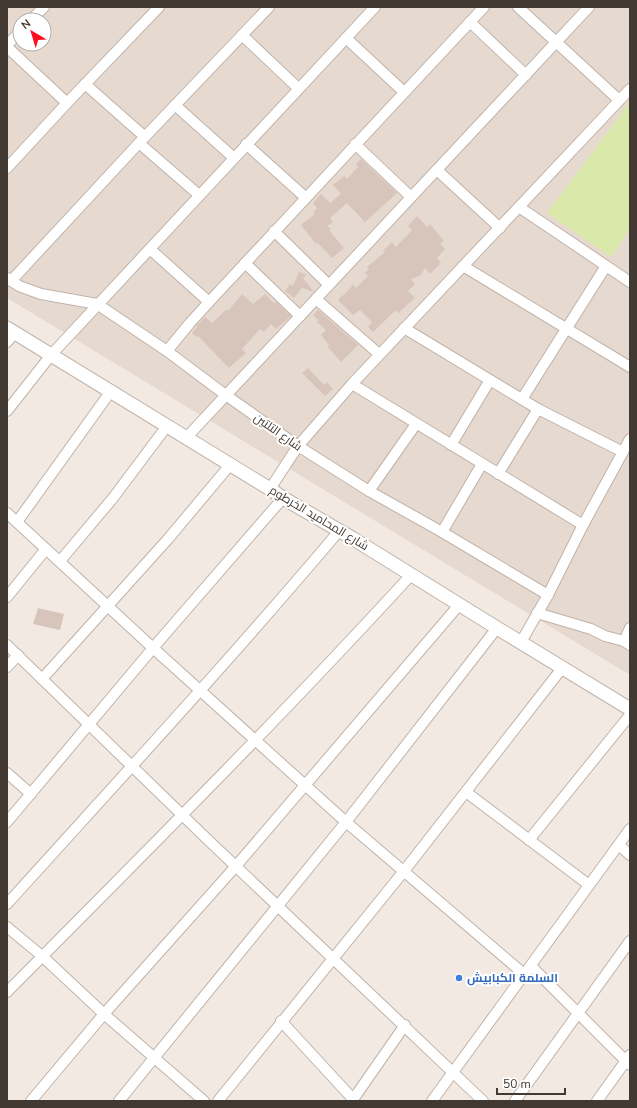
<svg xmlns="http://www.w3.org/2000/svg" width="637" height="1108" font-family="'Nunito Sans',Cairo,sans-serif">
  <style>
    .residential { fill: #e6dad0; fill-rule: evenodd }
    .green { fill: #dae8a9 }
    .building { fill: #d7c5bb }
    .lines { fill: none; stroke-linecap: round; stroke-linejoin: round }
    .minor-casing { stroke: #c0b2a8; stroke-width: 12 }
    .tertiary-casing { stroke: #c0b2a8; stroke-width: 15 }
    .minor { stroke: #fff; stroke-width: 10 }
    .tertiary { stroke: #fff; stroke-width: 13 }
    .shop-dot { fill: #3f7fe0; stroke: #fff; stroke-width: 1.5 }
    .labels { text-anchor: middle; dominant-baseline: central; stroke-width: 4; stroke-linejoin: round; paint-order: stroke }
    .street-label { font-size: 12px; fill: #433933; stroke: #fff }
    .shop-label { font-size: 12px; font-weight: bold; fill: #366cbe; stroke: #fff; text-anchor: start }
  </style>
  <rect width="100%" height="100%" fill="#f2eae2"/>
  <!-- residential -->
  <path class="residential" d="M7 7H630V675L7 298ZM20 20H44V44H20Z"/>
  <!-- green -->
  <path class="green" d="M630 102V228L611 257 547 213Z"/>
  <!-- building -->
  <g class="building">
    <path d="M361 159 397 193 365 222 347 203 330 218 333 222 327 226 331 229 329 230 344 248 332 258 317 242 316 244 301 225 315 214 313 212 317 208 313 203 321 194 330 203 341 194 333 185 344 176 347 179 358 167 356 164Z"/>
    <path d="M417 216 427 227 430 224 444 241 440 244 445 249 437 258 441 263 430 274 425 268 420 276 411 279 415 284 408 291 415 298 398 313 396 310 373 332 368 327 372 322 360 310 353 315 338 300 342 295 343 296 353 285 356 288 368 276 365 273 369 269 367 267 385 252 383 251 392 242 396 247 412 230 408 226Z"/>
    <path d="M299 272 307 275 303 278 314 292 302 288 294 298 285 291 290 284 293 286Z"/>
    <path d="M242 294 253 304 265 294 274 303 276 302 291 316 276 329 271 324 264 332 260 329 242 349 246 353 229 368 198 336 197 337 192 333 197 327 196 326 205 317 212 323 227 309 228 311Z"/>
    <path d="M318 310 358 345 341 362 327 346 329 345 321 335 326 330 317 322 318 320 313 315Z"/>
    <path d="M308 368 324 385 327 382 333 389 325 396 302 373Z"/>
    <path d="M38 608 64 614 60 630 33 624Z"/>
  </g>
  <g class="lines">
    <!-- minor casing -->
    <g class="minor-casing">
      <g id="minor">
        <path d="M518 7 619 100"/>
        <path d="M31 20 44 7"/>
        <path d="M470 22 526 75"/>
        <path d="M242 35 298 88"/>
        <path d="M346 38 404 92"/>
        <path d="M7 45 20 32"/>
        <path d="M7 47 67 103"/>
        <path d="M85 84 145 137"/>
        <path d="M175 105 234 158"/>
        <path d="M139 143 199 195"/>
        <path d="M246 144 305 197"/>
        <path d="M355 144 411 197"/>
        <path d="M7 168 67 103 159 7"/>
        <path d="M437 170 500 228"/>
        <path d="M519 207 630 282"/>
        <path d="M274 231 329 285"/>
        <path d="M150 249 209 302"/>
        <path d="M245 263 300 316"/>
        <path d="M463 266 630 367"/>
        <path d="M7 278 19 286 41 294 97 304 167 351 227 396 298 446 369 491 442 532 548 595"/>
        <path d="M11 281 139 143 269 7"/>
        <path d="M316 299 379 354"/>
        <path d="M404 328 538 409 623 452"/>
        <path d="M7 342 15 333"/>
        <path d="M167 351 189 324 209 302 484 7"/>
        <path d="M352 384 583 525"/>
        <path d="M522 399 606 266"/>
        <path d="M7 411 51 355 375 7"/>
        <path d="M186 438 589 7"/>
        <path d="M451 445 490 380"/>
        <path d="M498 474 538 409"/>
        <path d="M270 489 298 446 352 384 630 89"/>
        <path d="M369 491 416 424"/>
        <path d="M7 513 153 648 346 822 524 974"/>
        <path d="M17 522 111 391"/>
        <path d="M442 532 482 464"/>
        <path d="M60 561 113 498 167 426"/>
        <path d="M7 597 46 549"/>
        <path d="M537 613 591 629 605 636 624 641 630 645"/>
        <path d="M624 641 630 628"/>
        <path d="M521 642 548 595 583 525 630 439"/>
        <path d="M7 645 207 839 483 1101"/>
        <path d="M7 667 18 655"/>
        <path d="M42 679 168 539 230 465"/>
        <path d="M7 773 31 794"/>
        <path d="M466 792 589 885"/>
        <path d="M7 822 153 648 283 498"/>
        <path d="M529 840 630 715"/>
        <path d="M619 845 630 855"/>
        <path d="M7 904C119 780 232 658 339 531"/>
        <path d="M7 927 42 956 104 1014 204 1101"/>
        <path d="M531 966 630 1065"/>
        <path d="M7 992C144 854 280 718 411 575"/>
        <path d="M281 1021 353 1099"/>
        <path d="M31 1101 104 1014 236 866 459 605"/>
        <path d="M119 1101 346 822 497 628"/>
        <path d="M218 1101 404 871 563 667"/>
        <path d="M352 1101 405 1025"/>
        <path d="M432 1101 630 829"/>
        <path d="M515 1101 630 941"/>
        <path d="M597 1101 630 1055"/>
      </g>
    </g>
    <!-- tertiary casing -->
    <g class="tertiary-casing">
      <path id="tertiary" d="M7 328 270 489 283 498 352 538 497 628 630 709"/>
    </g>
    <!-- minor -->
    <use href="#minor" class="minor"/>
    <!-- tertiary -->
    <use href="#tertiary" class="tertiary"/>
  </g>
  <!-- markers -->
  <circle class="shop-dot" cx="459" cy="978" r="4"/>
  <g class="labels">
    <!-- street labels -->
    <g class="street-label">
      <text transform="translate(278 432) rotate(35)">شارع التلتين</text>
      <text transform="translate(319 518) rotate(31)">شارع المحاميد الخرطوم</text>
    </g>
    <!-- shop labels -->
    <g class="shop-label">
      <text x="467" y="978">السلمة الكبابيش</text>
    </g>
  </g>
  <!-- border -->
  <rect width="637" height="1108" fill="none" stroke="#433933" stroke-width="16"/>
  <!-- north arrow -->
  <g transform="translate(32 32) rotate(322)"><circle r="19" fill="#ffffff" stroke="#b4b0ad"/>
  <path d="M0-3L7 15L0 10L-7 15Z" fill="#ff0c1e"/>
  <text y="-6" font-size="11" font-weight="bold" text-anchor="middle" fill="#433933">N</text>
  </g>
  <!-- scale -->
  <path d="M497 1088v6h68v-6" fill="none" stroke="#433933" stroke-width="2"/>
  <text x="503" y="1088" font-size="12" fill="#433933" stroke="#ffffff" stroke-width="3" paint-order="stroke">50 m</text>
</svg>
